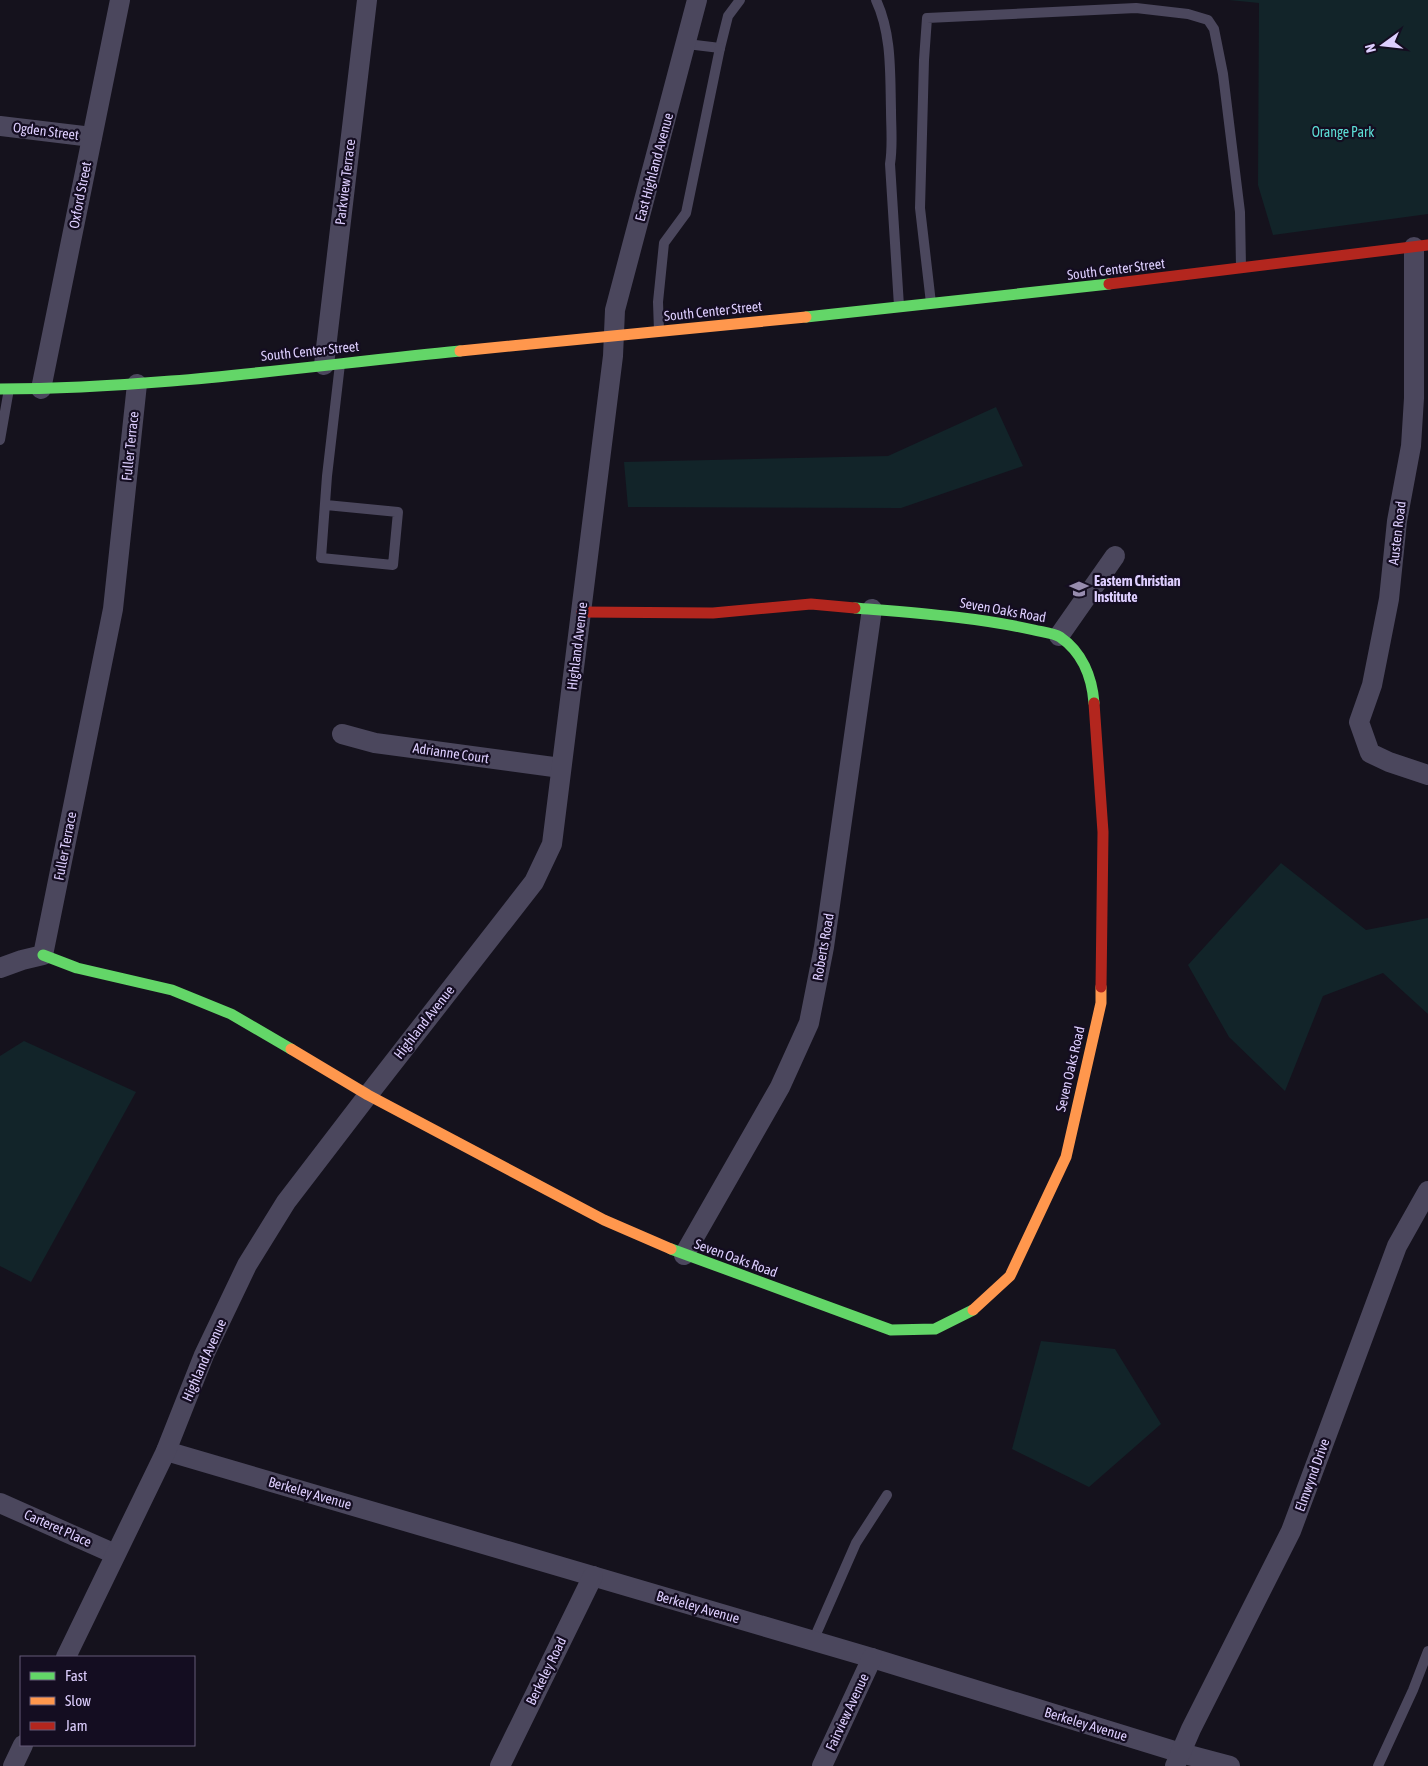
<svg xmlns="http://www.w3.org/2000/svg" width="1428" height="1766" font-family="'Asap Condensed',sans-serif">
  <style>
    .green { fill: #122429 }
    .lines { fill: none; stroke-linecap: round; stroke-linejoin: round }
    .lane { stroke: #4b475d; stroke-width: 10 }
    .street { stroke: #4b475d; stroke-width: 20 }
    .fast { stroke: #63d668; stroke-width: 11 }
    .slow { stroke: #ff974d; stroke-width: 11 }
    .jam { stroke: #b3261e; stroke-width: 11 }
    .labels { text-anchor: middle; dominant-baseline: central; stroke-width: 4.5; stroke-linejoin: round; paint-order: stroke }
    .street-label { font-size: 14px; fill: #ddcefe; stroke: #140d21 }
    .park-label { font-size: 14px; fill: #5cddd5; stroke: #140d21 }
    .poi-label { font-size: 14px; font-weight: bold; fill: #ddcefe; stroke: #140d21; text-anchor: start }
  </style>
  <rect width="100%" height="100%" fill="#15121d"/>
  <!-- green -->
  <g class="green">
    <path d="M1229 0H1428V214L1273 235 1258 185 1259 3Z"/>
    <path d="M996 407 1023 466 901 508 628 507 624 462 888 456Z"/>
    <path d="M1281 863 1366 930 1428 918V1014L1383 973 1323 996 1285 1091 1229 1037 1188 965Z"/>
    <path d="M24 1041 136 1092 31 1282 0 1266V1056Z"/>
    <path d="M1041 1341 1115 1349 1161 1424 1089 1487 1012 1449Z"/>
  </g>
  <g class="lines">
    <!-- lane -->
    <g class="lane">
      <path d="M876 0C892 34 890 74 891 110 891 128 893 146 890 164L899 306"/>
      <path d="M687 44 720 48 728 16 740 0"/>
      <path d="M931 303 920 208 924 60 927 18 1136 8 1188 14 1208 20 1214 29 1223 74 1240 212 1241 267"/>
      <path d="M659 331 658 302 664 243 686 213 720 48"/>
      <path d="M0 440 9 389"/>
      <path d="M326 505 398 512 393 565 321 558 327 476 340 364"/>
      <path d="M813 1641 856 1543 887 1495"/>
      <path d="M1378 1766 1413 1690 1428 1651"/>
    </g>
    <!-- street -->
    <g class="street">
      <path d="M0 126 92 137"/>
      <path d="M1414 247V398L1411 446 1397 521 1389 599 1372 685 1359 722 1370 753 1389 762 1428 775"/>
      <path d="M324 365 367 0"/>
      <path d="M41 389 120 0"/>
      <path d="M1059 636 1115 556"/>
      <path d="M342 734 375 743 561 768"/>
      <path d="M0 968 22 960 43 955 113 609 137 384"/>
      <path d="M684 1255 780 1087 809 1023 824 947 872 609"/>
      <path d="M166 1451 872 1658 1181 1753 1230 1766"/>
      <path d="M0 1503 115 1554"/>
      <path d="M66 1657 166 1451 204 1355 247 1265 286 1202 368 1095 534 882 552 844 613 356 615 310 697 0"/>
      <path d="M13 1766 23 1745"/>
      <path d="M500 1766 593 1576"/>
      <path d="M822 1766 872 1658"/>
      <path d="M1175 1766 1191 1729 1291 1531 1397 1246 1428 1191"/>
    </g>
    <!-- fast -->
    <g class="fast">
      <path d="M806 317 1109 284"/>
      <path d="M0 389C154 389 307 366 460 351"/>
      <path d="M855 608C915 613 976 617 1034 630 1042 632 1054 633 1060 637 1082 652 1092 677 1094 703"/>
      <path d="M43 955 77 968 172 990 231 1014 291 1049"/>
      <path d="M671 1249 891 1330 935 1329 973 1310"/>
    </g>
    <!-- slow -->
    <g class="slow">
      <path d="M460 351 806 317"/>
      <path d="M291 1049 368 1095 604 1220 671 1249"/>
      <path d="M973 1310 1010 1276 1066 1157 1101 1003V987"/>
    </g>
    <!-- jam -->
    <g class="jam">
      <path d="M1109 284 1428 245"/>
      <path d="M582 612 713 613 811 604 855 608"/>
      <path d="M1094 703 1103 832 1101 987"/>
    </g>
  </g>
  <!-- icons -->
  <defs>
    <g id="school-bare" transform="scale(1.5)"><path d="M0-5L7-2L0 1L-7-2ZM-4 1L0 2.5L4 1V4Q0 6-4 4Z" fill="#978caf" stroke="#140d21" stroke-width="2.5" paint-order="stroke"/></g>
  </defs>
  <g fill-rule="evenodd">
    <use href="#school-bare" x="1079" y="589"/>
  </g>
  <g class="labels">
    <!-- street labels -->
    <g class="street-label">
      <text transform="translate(46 131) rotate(7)">Ogden Street</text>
      <text transform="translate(654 167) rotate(-75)">East Highland Avenue</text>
      <text transform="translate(345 182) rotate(-83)">Parkview Terrace</text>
      <text transform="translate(80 195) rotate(-79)">Oxford Street</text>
      <text transform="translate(1116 269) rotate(-7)">South Center Street</text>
      <text transform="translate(713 311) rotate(-6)">South Center Street</text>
      <text transform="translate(310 351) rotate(-6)">South Center Street</text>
      <text transform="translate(130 446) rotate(-84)">Fuller Terrace</text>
      <text transform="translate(1397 533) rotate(-83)">Austen Road</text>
      <text transform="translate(1003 610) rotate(10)">Seven Oaks Road</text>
      <text transform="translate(577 646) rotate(-83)">Highland Avenue</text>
      <text transform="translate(451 753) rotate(8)">Adrianne Court</text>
      <text transform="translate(65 846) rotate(-79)">Fuller Terrace</text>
      <text transform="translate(823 947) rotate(-80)">Roberts Road</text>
      <text transform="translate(424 1022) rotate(-52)">Highland Avenue</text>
      <text transform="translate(1070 1069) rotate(-77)">Seven Oaks Road</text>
      <text transform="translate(736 1258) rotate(20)">Seven Oaks Road</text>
      <text transform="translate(204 1360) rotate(-66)">Highland Avenue</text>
      <text transform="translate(1312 1475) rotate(-70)">Elmwynd Drive</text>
      <text transform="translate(310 1493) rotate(16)">Berkeley Avenue</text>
      <text transform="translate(58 1528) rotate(24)">Carteret Place</text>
      <text transform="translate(698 1607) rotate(16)">Berkeley Avenue</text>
      <text transform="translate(546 1671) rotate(-64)">Berkeley Road</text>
      <text transform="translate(847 1712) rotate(-65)">Fairview Avenue</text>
      <text transform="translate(1086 1724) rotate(17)">Berkeley Avenue</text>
    </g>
    <!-- park labels -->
    <g class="park-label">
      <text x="1343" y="132">Orange Park</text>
    </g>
    <!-- poi labels -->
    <g class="poi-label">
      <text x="1094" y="581">Eastern Christian<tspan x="1094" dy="16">Institute</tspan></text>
    </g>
  </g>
  <!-- legend -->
  <rect x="20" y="1656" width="175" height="90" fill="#140d21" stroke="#645a79"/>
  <rect x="30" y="1672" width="25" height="8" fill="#63d668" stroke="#645a79"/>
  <text x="65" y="1681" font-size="15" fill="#ddcefe">Fast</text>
  <rect x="30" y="1697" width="25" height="8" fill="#ff974d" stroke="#645a79"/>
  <text x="65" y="1706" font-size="15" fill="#ddcefe">Slow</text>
  <rect x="30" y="1722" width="25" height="8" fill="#b3261e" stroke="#645a79"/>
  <text x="65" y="1731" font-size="15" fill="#ddcefe">Jam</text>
  <!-- north arrow -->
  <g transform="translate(1383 45) rotate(255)" stroke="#140d21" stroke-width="4" paint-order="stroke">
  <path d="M0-4L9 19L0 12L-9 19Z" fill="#ddcefe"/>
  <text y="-8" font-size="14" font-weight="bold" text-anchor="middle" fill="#ddcefe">N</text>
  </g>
</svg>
